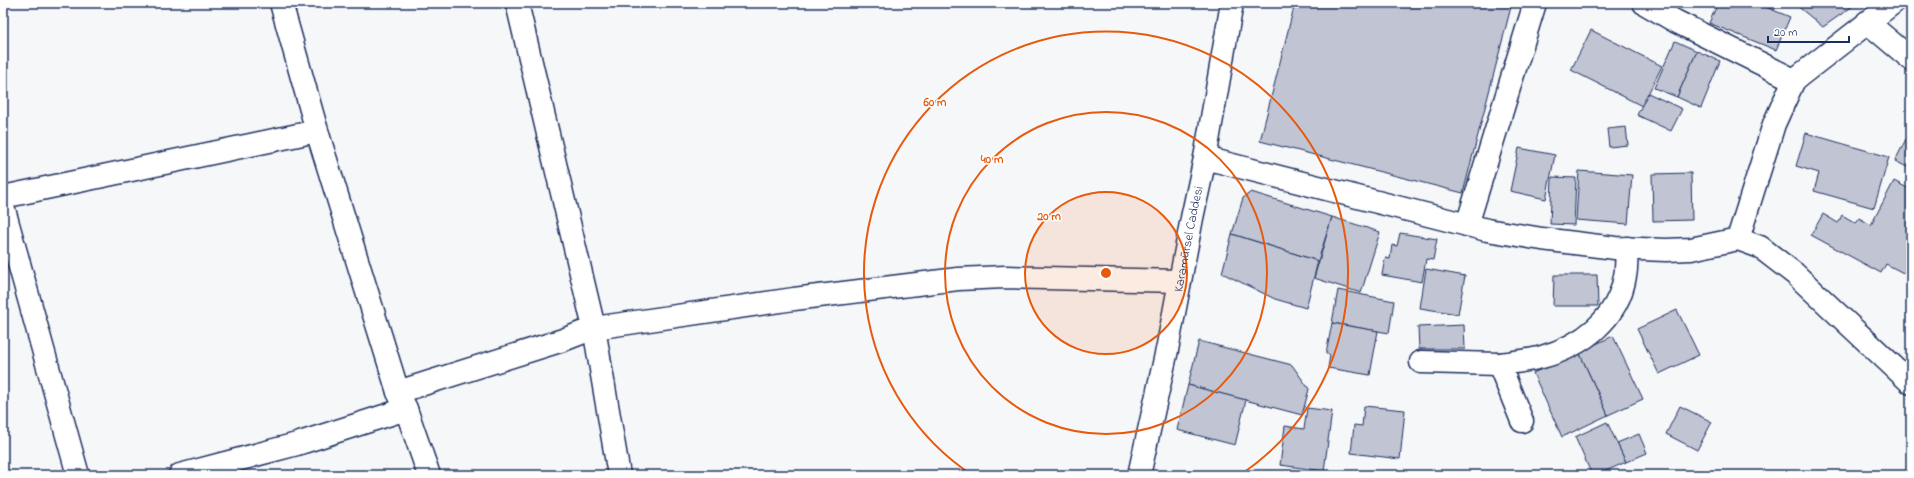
<svg xmlns="http://www.w3.org/2000/svg" width="1914" height="478" font-family="'Indie Flower',sans-serif">
  <style>
    .building { fill: #c0c4d3; stroke: #1b2f5e }
    .lines { fill: none; stroke-linecap: round; stroke-linejoin: round }
    .minor-casing { stroke: #1b2f5e; stroke-width: 25 }
    .major-casing { stroke: #1b2f5e; stroke-width: 25 }
    .minor { stroke: #fff; stroke-width: 22 }
    .major { stroke: #fff; stroke-width: 22 }
    .ring { fill: none; stroke: #e8590c; stroke-width: 2 }
    .labels { text-anchor: middle; dominant-baseline: central; stroke-width: 3; stroke-linejoin: round; paint-order: stroke }
    .street-label { font-size: 13px; fill: #1b2f5e; stroke: #fff }
    .centre { fill: #e8590c; stroke: #fff; stroke-width: 2 }
    .ring-label { font-size: 12px; text-anchor: middle; font-weight: bold; fill: #e8590c; stroke: #fff; stroke-width: 3; stroke-linejoin: round; paint-order: stroke }
  </style>
  <rect width="100%" height="100%" fill="#f6f7f9"/>
  <filter id="ink" filterUnits="userSpaceOnUse"><feTurbulence type="fractalNoise" baseFrequency=".025" numOctaves="2"/><feDisplacementMap in="SourceGraphic" scale="8" xChannelSelector="R" yChannelSelector="G"/><feConvolveMatrix kernelMatrix="1 2 1 2 8 2 1 2 1" color-interpolation-filters="sRGB"/></filter>
  <g filter="url(#ink)">
    <!-- building -->
    <g class="building">
      <path d="M1295 3H1512L1463 193 1260 141Z"/>
      <path d="M1718 3H1756L1790 17 1776 50 1709 23Z"/>
      <path d="M1756 3H1778L1774 10Z"/>
      <path d="M1797 3H1850L1853 6 1823 27 1795 4Z"/>
      <path d="M1591 30 1662 66 1642 106 1571 70Z"/>
      <path d="M1675 41 1697 51 1677 97 1654 88Z"/>
      <path d="M1697 51 1720 61 1701 108 1677 97Z"/>
      <path d="M1648 93 1682 109 1671 131 1637 115Z"/>
      <path d="M1626 127 1628 145 1609 147 1607 129Z"/>
      <path d="M1806 133 1889 157 1874 208 1814 191 1819 173 1796 166Z"/>
      <path d="M1906 139 1911 141V169L1895 161Z"/>
      <path d="M1519 148 1555 155 1546 199 1510 191Z"/>
      <path d="M1579 171 1632 175 1628 224 1576 220Z"/>
      <path d="M1691 173 1692 220 1653 221 1652 174Z"/>
      <path d="M1552 177 1576 178 1574 225 1550 224Z"/>
      <path d="M1894 181 1911 190V277L1886 264 1881 273 1811 235 1823 214 1838 223 1842 215 1856 223 1859 218 1871 225Z"/>
      <path d="M1251 192 1332 217 1318 261 1232 234 1243 198Z"/>
      <path d="M1332 217 1380 232 1361 293 1314 278Z"/>
      <path d="M1400 233 1437 239 1433 260 1426 259 1422 282 1382 275 1385 258 1390 259 1392 245 1397 246Z"/>
      <path d="M1232 234 1318 261 1306 308 1275 299 1222 273Z"/>
      <path d="M1426 269 1465 276 1458 314 1420 308Z"/>
      <path d="M1554 275H1597L1598 306H1553Z"/>
      <path d="M1338 290 1394 301 1389 333 1332 323Z"/>
      <path d="M1677 310 1699 355 1659 374 1637 329Z"/>
      <path d="M1332 323 1378 331 1370 375 1328 368 1330 355 1326 354Z"/>
      <path d="M1464 325 1465 349H1419L1418 327Z"/>
      <path d="M1613 336 1643 399 1608 415 1579 352Z"/>
      <path d="M1199 341 1292 365 1309 389 1302 415 1188 385Z"/>
      <path d="M1579 352 1608 415 1562 437 1533 373Z"/>
      <path d="M1188 385 1246 400 1235 445 1177 430Z"/>
      <path d="M1364 406 1405 410 1400 459 1351 453 1354 425 1362 426Z"/>
      <path d="M1680 406 1712 422 1697 450 1666 434Z"/>
      <path d="M1307 408 1332 411 1324 471 1280 465 1285 426 1304 429Z"/>
      <path d="M1607 422 1626 462 1597 475H1592L1575 437Z"/>
      <path d="M1639 434 1647 453 1626 462 1617 443Z"/>
    </g>
    <g class="lines">
      <!-- minor casing -->
      <g class="minor-casing">
        <g id="minor">
          <path d="M281 3 317 131 398 392"/>
          <path d="M517 3 594 328 619 475"/>
          <path d="M1644 3 1675 21 1794 80"/>
          <path d="M1867 22 1911 59"/>
          <path d="M1205 158 1487 230 1542 239 1615 248 1666 250 1691 249 1738 239 1774 124 1794 80 1893 3"/>
          <path d="M3 197 317 131"/>
          <path d="M3 206 78 475"/>
          <path d="M1467 225 1535 3"/>
          <path d="M1738 239 1760 247 1795 274 1911 383"/>
          <path d="M1421 362 1499 364"/>
          <path d="M406 409 429 475"/>
          <path d="M1522 421 1499 364C1513 362 1528 361 1542 357 1582 346 1618 319 1625 276 1627 267 1626 257 1627 248"/>
          <path d="M180 475 297 444 406 409 398 392 563 340 594 328 794 299 958 279 1005 277 1180 281"/>
        </g>
      </g>
      <!-- major casing -->
      <g class="major-casing">
        <g id="major">
          <path id="s1" d="M1139 475 1167 350 1192 218 1205 158 1232 3"/>
        </g>
      </g>
      <!-- minor -->
      <use href="#minor" class="minor"/>
      <!-- major -->
      <use href="#major" class="major"/>
    </g>
  </g>
  <!-- distance rings -->
  <circle cx="1106" cy="273" r="81" fill="#e8590c" fill-opacity=".12"/>
  <g class="ring">
    <circle cx="1106" cy="273" r="81"/>
    <circle cx="1106" cy="273" r="161"/>
    <path d="M972 475A242 242 0 1 1 1240 475"/>
  </g>
  <g class="labels">
    <!-- street labels -->
    <g class="street-label">
      <text stroke="none"><textPath href="#s1" startOffset="241">Karamürsel Caddesi</textPath></text>
    </g>
  </g>
  <circle cx="1106" cy="273" r="6" class="centre"/>
  <g class="ring-label">
    <text x="935" y="106">60 m</text>
    <text x="992" y="163">40 m</text>
    <text x="1049" y="220">20 m</text>
  </g>
  <!-- margin -->
  <rect width="1914" height="478" fill="none" stroke="#fff" stroke-width="16"/>
  <rect x="8" y="8" width="1898" height="462" fill="none" stroke="#1b2f5e" stroke-width="1.5" filter="url(#ink)"/>
  <!-- scale -->
  <path d="M1768 36v6h81v-6" fill="none" stroke="#1b2f5e" stroke-width="2"/>
  <text x="1774" y="36" font-size="12" fill="#1b2f5e" stroke="#ffffff" stroke-width="3" paint-order="stroke">20 m</text>
</svg>
